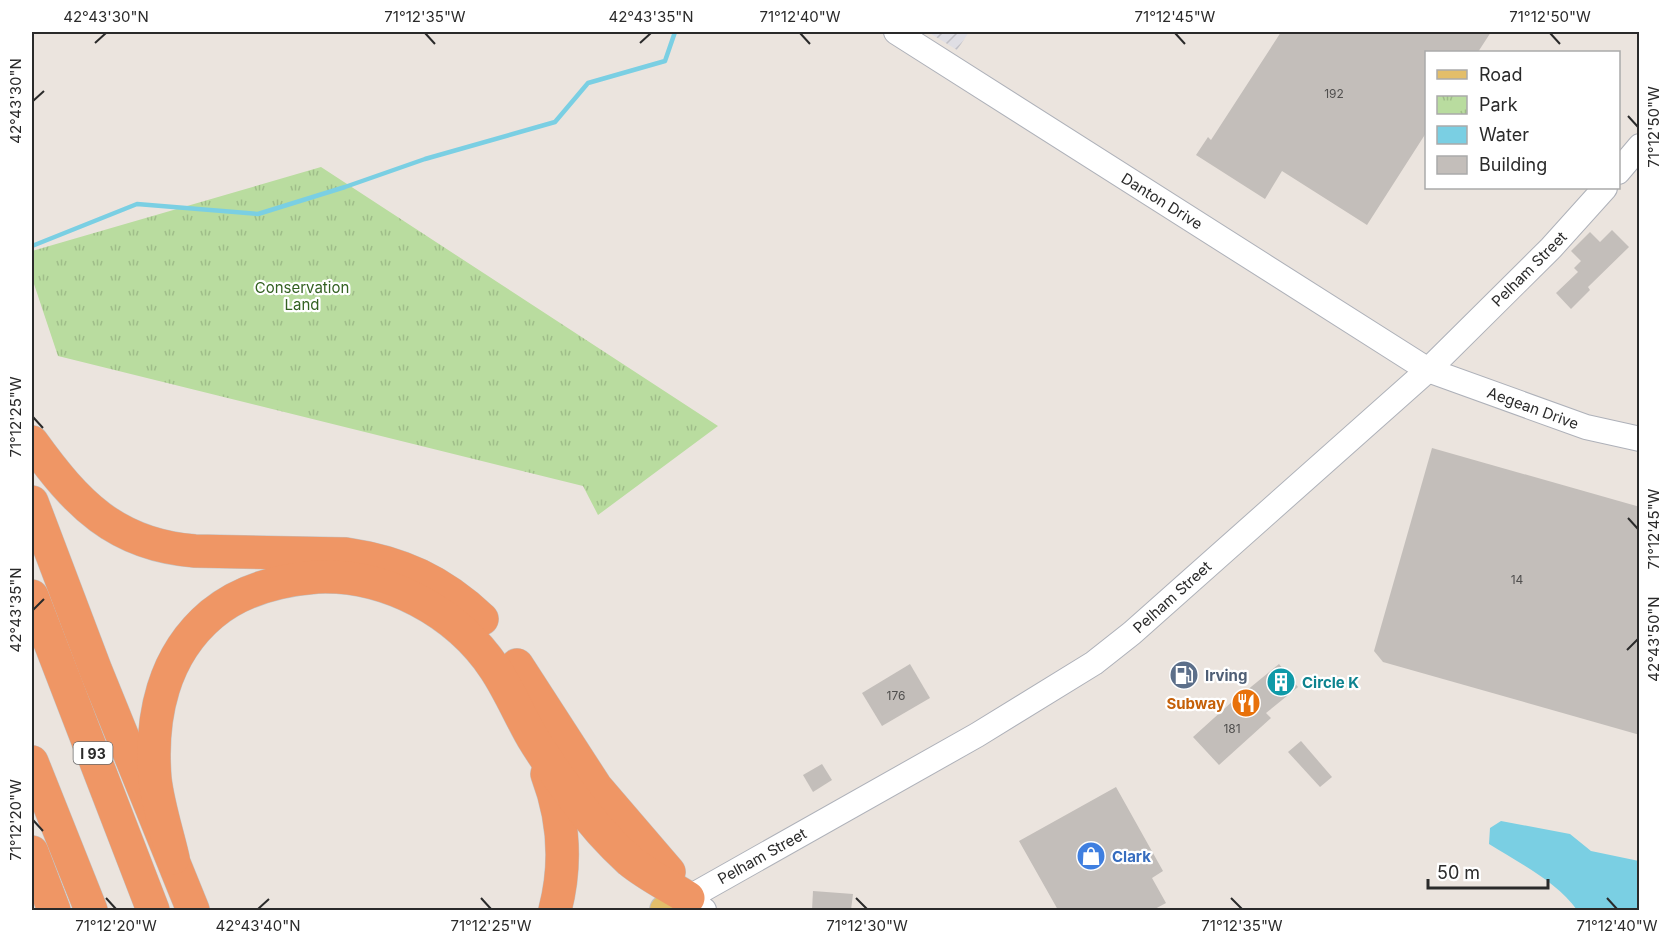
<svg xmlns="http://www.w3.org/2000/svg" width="1671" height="942" font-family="Inter,sans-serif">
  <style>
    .industrial { fill: url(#industrial-furrows) }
    .park { fill: url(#park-tufts) }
    .water { fill: #7acfe3 }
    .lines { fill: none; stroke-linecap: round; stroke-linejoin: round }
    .stream { stroke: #7acfe3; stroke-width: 4.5 }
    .building { fill: #c3beba }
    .minor-casing { stroke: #aeb1b9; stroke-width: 26 }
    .major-casing { stroke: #c3c3c3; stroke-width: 32 }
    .highway-casing { stroke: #c3c3c3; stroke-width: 34 }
    .minor { stroke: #fff; stroke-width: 24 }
    .major { stroke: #e3be6a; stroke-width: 30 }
    .highway { stroke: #ef9665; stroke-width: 33 }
    .ticks { fill: none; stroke: #2a2a2a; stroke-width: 2 }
    .labels { text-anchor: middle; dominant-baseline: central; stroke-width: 4.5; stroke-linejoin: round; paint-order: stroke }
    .number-label { font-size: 12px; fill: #504f4e }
    .shield { fill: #fff; stroke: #6a6a6a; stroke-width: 1.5 }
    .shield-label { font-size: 14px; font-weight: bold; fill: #2a2a2a }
    .street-label { font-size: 15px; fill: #2a2a2a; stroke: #fff }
    .park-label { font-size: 15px; fill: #336121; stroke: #fff }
    .service-label { font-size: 15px; font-weight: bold; fill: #4e5e75; stroke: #fff; text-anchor: start }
    .culture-label { font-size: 15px; font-weight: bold; fill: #0d838f; stroke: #fff; text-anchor: start }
    .food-label { font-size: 15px; font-weight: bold; fill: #c56008; stroke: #fff; text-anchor: end }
    .shop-label { font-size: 15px; font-weight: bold; fill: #366cbe; stroke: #fff; text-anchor: start }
    .neatline { fill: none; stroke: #2a2a2a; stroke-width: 2 }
    .ticks-label { font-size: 15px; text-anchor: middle; fill: #2a2a2a }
  </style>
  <defs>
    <pattern id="industrial-furrows" width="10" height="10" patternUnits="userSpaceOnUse" patternTransform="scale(1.5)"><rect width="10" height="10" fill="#dfdee4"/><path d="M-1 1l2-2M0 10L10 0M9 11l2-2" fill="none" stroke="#c0bfc4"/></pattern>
    <pattern id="park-tufts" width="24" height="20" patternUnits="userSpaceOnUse" patternTransform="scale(1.5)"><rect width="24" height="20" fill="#b9dc9f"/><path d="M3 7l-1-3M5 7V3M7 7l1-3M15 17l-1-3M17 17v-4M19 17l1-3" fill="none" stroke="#9fbd89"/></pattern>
  </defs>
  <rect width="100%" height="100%" fill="#ebe4de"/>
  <!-- industrial -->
  <path class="industrial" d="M928 32H969L957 50Z"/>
  <!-- park -->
  <path class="park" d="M321 167 718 426 598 515 583 486 58 356 32 278V251Z"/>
  <!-- water -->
  <path class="water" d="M1501 821 1570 834 1591 851 1639 861V910H1577C1556 881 1519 863 1489 844L1490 828Z"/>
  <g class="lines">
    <!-- stream -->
    <path class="stream" d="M32 246 137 204 258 214 345 187 425 159 555 122 588 83 665 61 675 32"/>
  </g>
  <!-- building -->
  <g class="building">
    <path d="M1281 32H1491L1478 52H1426V133L1367 225 1282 171 1265 199 1196 155 1208 137 1211 140Z"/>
    <path d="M1612 230 1629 247 1588 287 1590 290 1571 309 1556 293 1578 272 1574 268 1581 261 1571 251 1590 232 1600 242Z"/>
    <path d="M1432 448 1640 507V735L1383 662 1374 651Z"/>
    <path d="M910 664 930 698 882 726 862 693Z"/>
    <path d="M1279 664 1298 687 1266 713 1271 718 1219 765 1193 737 1245 690 1246 691Z"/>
    <path d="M1301 741 1332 777 1320 787 1288 752Z"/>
    <path d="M822 764 832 780 813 792 803 775Z"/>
    <path d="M1116 787 1163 871 1152 878 1166 903 1153 910H1058L1019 841Z"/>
    <path d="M813 891 853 894 851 910H812Z"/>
  </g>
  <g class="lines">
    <!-- minor casing -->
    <g class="minor-casing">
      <g id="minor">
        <path d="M896 32 1428 370 1586 427 1640 439"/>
        <path d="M1618 172 1640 146"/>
        <path d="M704 910 688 898 977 735 1094 663 1132 633 1428 370 1551 248 1605 188"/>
      </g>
    </g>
    <!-- major casing -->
    <g class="major-casing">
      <path id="major" d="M665 910 688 898"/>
    </g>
    <!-- highway casing -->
    <g class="highway-casing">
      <g id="highway">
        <path d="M32 442C76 503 115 545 195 551L346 554C401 562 442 581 482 619"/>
        <path d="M32 502 96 671 193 910"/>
        <path d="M32 596 153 910"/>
        <path d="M517 665 596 787 669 872"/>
        <path d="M32 762 91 910"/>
        <path d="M547 774C564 819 567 864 555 910"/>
        <path d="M32 852 54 910"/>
        <path d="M173 858C167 832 158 805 155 779 150 717 163 655 212 614 242 589 279 580 317 577 387 574 457 612 495 669 509 690 519 714 532 737 544 757 559 778 573 797 589 819 610 843 630 861 647 875 669 886 688 898"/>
      </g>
    </g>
    <!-- minor -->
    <use href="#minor" class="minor"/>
    <!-- major -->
    <use href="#major" class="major"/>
    <!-- highway -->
    <use href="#highway" class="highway"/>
  </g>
  <!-- ticks -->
  <path class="ticks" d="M425 33 435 44M800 33 810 44M1175 33 1185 44M1550 33 1560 44M95 43 106 33M640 43 651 33M33 101 44 91M1628 116 1638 127M33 417 43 428M1628 518 1638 529M33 610 44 599M1627 650 1638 639M33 820 43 831M106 898 116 909M481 898 491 909M856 898 867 909M1231 898 1242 909M1607 898 1617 909M258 909 269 899"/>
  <!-- icons -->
  <defs>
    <g id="fuel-disc" transform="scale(1.5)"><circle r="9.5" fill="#5c6f8a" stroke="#fff"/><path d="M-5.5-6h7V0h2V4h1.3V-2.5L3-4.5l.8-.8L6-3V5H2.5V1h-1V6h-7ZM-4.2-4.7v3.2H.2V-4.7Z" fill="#fff"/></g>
    <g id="building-disc" transform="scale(1.5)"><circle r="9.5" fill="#0f9aa8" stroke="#fff"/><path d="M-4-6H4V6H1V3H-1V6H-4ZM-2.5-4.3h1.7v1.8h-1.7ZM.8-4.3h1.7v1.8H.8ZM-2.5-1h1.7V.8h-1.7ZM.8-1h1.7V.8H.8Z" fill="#fff"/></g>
    <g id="restaurant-disc" transform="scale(1.5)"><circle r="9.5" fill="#e8710a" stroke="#fff"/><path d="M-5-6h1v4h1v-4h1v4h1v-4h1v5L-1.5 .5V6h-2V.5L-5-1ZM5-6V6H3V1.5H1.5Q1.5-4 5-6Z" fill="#fff"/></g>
    <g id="shop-disc" transform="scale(1.5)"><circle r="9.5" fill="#3f7fe0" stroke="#fff"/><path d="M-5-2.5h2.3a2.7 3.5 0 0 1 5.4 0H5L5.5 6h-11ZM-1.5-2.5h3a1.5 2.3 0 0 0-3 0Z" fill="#fff"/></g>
  </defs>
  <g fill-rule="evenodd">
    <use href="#fuel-disc" x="1184" y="675"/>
    <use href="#building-disc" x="1281" y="682"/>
    <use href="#restaurant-disc" x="1246" y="703"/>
    <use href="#shop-disc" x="1091" y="856"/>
  </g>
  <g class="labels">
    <!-- number labels -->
    <g class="number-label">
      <text x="1334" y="93">192</text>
      <text x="1517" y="579">14</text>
      <text x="896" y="695">176</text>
      <text x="1232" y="728">181</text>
    </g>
    <!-- shield labels -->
    <rect class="shield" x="73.5" y="742" width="39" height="22" rx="4.5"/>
    <g class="shield-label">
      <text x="93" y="753">I 93</text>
    </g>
    <!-- street labels -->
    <g class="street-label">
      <text transform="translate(1162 201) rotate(32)">Danton Drive</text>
      <text transform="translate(1529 269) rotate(-45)">Pelham Street</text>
      <text transform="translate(1533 408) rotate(20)">Aegean Drive</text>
      <text transform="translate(1172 597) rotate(-42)">Pelham Street</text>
      <text transform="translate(762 856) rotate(-29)">Pelham Street</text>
    </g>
    <!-- park labels -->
    <g class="park-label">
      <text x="302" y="287">Conservation<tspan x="302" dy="17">Land</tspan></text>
    </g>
    <!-- service labels -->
    <g class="service-label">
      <text x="1205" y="675">Irving</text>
    </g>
    <!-- culture labels -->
    <g class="culture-label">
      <text x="1302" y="682">Circle K</text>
    </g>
    <!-- food labels -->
    <g class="food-label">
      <text x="1225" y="703">Subway</text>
    </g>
    <!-- shop labels -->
    <g class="shop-label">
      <text x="1112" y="856">Clark</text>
    </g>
  </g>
  <!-- border -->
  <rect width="1671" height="942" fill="none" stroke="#ffffff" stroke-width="66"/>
  <!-- legend -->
  <rect x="1425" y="51" width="195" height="138" fill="#ffffff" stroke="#aaaaaa" stroke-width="1.5"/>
  <rect x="1437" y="70" width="30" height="9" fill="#e3be6a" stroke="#aaaaaa" stroke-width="1.5"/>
  <text x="1479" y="81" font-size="18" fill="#2a2a2a">Road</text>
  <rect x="1437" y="96" width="30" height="18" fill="url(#park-tufts)" stroke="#aaaaaa" stroke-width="1.5"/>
  <text x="1479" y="111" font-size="18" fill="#2a2a2a">Park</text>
  <rect x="1437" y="126" width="30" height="18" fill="#7acfe3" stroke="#aaaaaa" stroke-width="1.5"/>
  <text x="1479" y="141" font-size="18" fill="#2a2a2a">Water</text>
  <rect x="1437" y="156" width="30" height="18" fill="#c3beba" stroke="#aaaaaa" stroke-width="1.5"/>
  <text x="1479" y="171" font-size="18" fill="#2a2a2a">Building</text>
  <!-- scale -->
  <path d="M1428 879v9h120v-9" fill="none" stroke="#2a2a2a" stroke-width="3"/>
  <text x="1437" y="879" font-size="18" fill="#2a2a2a" stroke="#ffffff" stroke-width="4.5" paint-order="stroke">50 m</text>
  <rect x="33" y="33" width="1605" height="876" class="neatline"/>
  <g class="ticks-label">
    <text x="106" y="22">42°43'30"N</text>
    <text x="425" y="22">71°12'35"W</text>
    <text x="651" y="22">42°43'35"N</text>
    <text x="800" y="22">71°12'40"W</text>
    <text x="1175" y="22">71°12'45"W</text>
    <text x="1550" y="22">71°12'50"W</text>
    <text transform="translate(16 101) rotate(-90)" y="5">42°43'30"N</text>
    <text transform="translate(1654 127) rotate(-90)" y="5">71°12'50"W</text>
    <text transform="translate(16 417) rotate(-90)" y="5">71°12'25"W</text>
    <text transform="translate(1654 529) rotate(-90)" y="5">71°12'45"W</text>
    <text transform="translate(16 610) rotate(-90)" y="5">42°43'35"N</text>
    <text transform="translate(1654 639) rotate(-90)" y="5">42°43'50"N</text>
    <text transform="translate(16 820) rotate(-90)" y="5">71°12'20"W</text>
    <text x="116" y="931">71°12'20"W</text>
    <text x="258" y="931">42°43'40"N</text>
    <text x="491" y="931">71°12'25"W</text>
    <text x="867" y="931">71°12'30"W</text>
    <text x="1242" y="931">71°12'35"W</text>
    <text x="1617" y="931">71°12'40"W</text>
  </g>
</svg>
